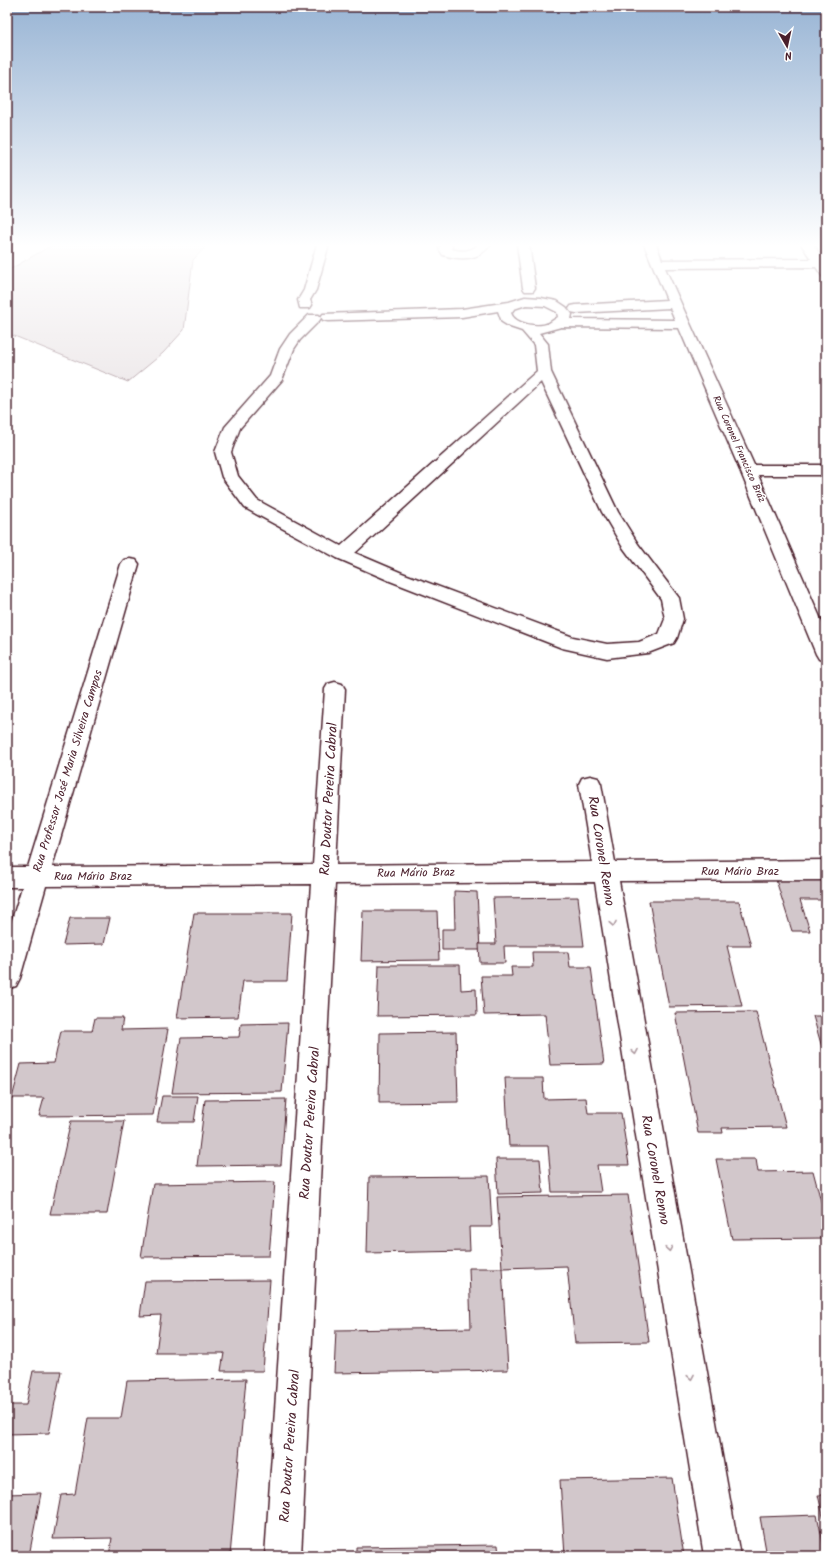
<svg xmlns="http://www.w3.org/2000/svg" width="833" height="1563" font-family="Kalam,sans-serif">
  <style>
    .green { fill: #e5dee0; stroke: #987e86 }
    .building { fill: #d2c7cb; stroke: #4a1f2b }
    .lines { fill: none; stroke-linecap: round; stroke-linejoin: round }
    .street-casing { stroke: #4a1f2b; stroke-width: 3 }
    .street { fill: #fff; fill-rule: evenodd }
    .oneway { stroke: #ae9aa0 }
    .labels { text-anchor: middle; dominant-baseline: central; stroke-width: 3; stroke-linejoin: round; paint-order: stroke }
    .far-street-label { font-size: 10px; fill: #4a1f2b; stroke: #fff }
    .street-label { font-size: 12px; fill: #4a1f2b; stroke: #fff }
    .near-street-label { font-size: 14px; fill: #4a1f2b; stroke: #fff }
  </style>
  <rect width="100%" height="100%" fill="#fff"/>
  <filter id="ink" filterUnits="userSpaceOnUse"><feTurbulence type="fractalNoise" baseFrequency=".025" numOctaves="2"/><feDisplacementMap in="SourceGraphic" scale="8" xChannelSelector="R" yChannelSelector="G"/><feConvolveMatrix kernelMatrix="1 2 1 2 8 2 1 2 1" color-interpolation-filters="sRGB"/></filter>
  <g filter="url(#ink)">
    <!-- green -->
    <path class="green" d="M54 244H208L193 260 184 330 163 353 128 382 7 333V271Z"/>
    <!-- building -->
    <g class="building">
      <path d="M776 880H826V900H800L810 931H792Z"/>
      <path d="M454 891 477 892 480 950H442V929H455Z"/>
      <path d="M578 897 584 946H504L505 963H480L479 944H496L493 898Z"/>
      <path d="M649 901H739L751 946H727L742 1006 669 1007Z"/>
      <path d="M363 911H437L439 960 361 961Z"/>
      <path d="M194 913H292L287 981H243L238 1017 177 1018Z"/>
      <path d="M70 918H110L104 944 63 945Z"/>
      <path d="M532 952H568L570 967H591L604 1064 550 1065 545 1014 484 1015 481 976H512L511 967H533Z"/>
      <path d="M379 965H460L461 990 476 989 477 1015 377 1016Z"/>
      <path d="M756 1012 786 1127 722 1128 723 1133H698L675 1013Z"/>
      <path d="M813 1016H826V1051H823Z"/>
      <path d="M95 1018H123L121 1030 168 1029 153 1115 39 1116 44 1098H12L21 1064 54 1063 61 1031H92Z"/>
      <path d="M288 1023 282 1092 172 1093 181 1038 239 1037 241 1024Z"/>
      <path d="M456 1032 458 1102 379 1103 380 1033Z"/>
      <path d="M505 1078H543L544 1099 586 1098 588 1113H621L629 1165H597L601 1192H552L548 1146H509Z"/>
      <path d="M162 1096H198L194 1122H157Z"/>
      <path d="M286 1099 281 1165 197 1166 205 1100Z"/>
      <path d="M71 1121H124L107 1214H50Z"/>
      <path d="M496 1159H540L543 1193 498 1194Z"/>
      <path d="M716 1159H756L758 1172 813 1171 826 1220V1238L732 1239Z"/>
      <path d="M489 1176 492 1227H469L470 1251 367 1253 369 1177Z"/>
      <path d="M275 1182 269 1256 141 1257 153 1184Z"/>
      <path d="M628 1195 649 1342 575 1343 567 1266 502 1268 497 1197Z"/>
      <path d="M469 1268H502L508 1370 334 1373 336 1330 471 1328Z"/>
      <path d="M270 1280 263 1371H221L224 1353H156L161 1315 140 1316 145 1281Z"/>
      <path d="M33 1371H61L49 1433 7 1434V1405H26Z"/>
      <path d="M246 1379 230 1556H109L112 1538 53 1539 61 1495 75 1494 88 1418H121L127 1381Z"/>
      <path d="M672 1478 684 1556H565L560 1480Z"/>
      <path d="M41 1493 29 1556H7V1494Z"/>
      <path d="M818 1495H826V1529Z"/>
      <path d="M817 1515 826 1556H767L760 1517Z"/>
      <path d="M498 1545 499 1556H356V1547Z"/>
    </g>
    <g class="lines">
      <!-- street casing -->
      <g class="street-casing">
        <g id="street">
          <path d="M317 244H329L316 290 310 300 312 305 310 308H300L298 300 304 290Z"/>
          <path d="M441 244H453L451 249C462 252 470 252 479 244H491C479 261 461 260 443 255L439 249Z"/>
          <path d="M517 244H529L535 288 533 291H525L523 288Z"/>
          <path d="M644 244H656L662 260 811 259 801 244H813L823 259H826V277L822 276 816 267 665 268 754 465H826V475H758L826 631V661L819 659 816 654 740 470 679 328 561 327 539 333 548 344 551 372 618 512 638 544 679 598 683 619 677 638 674 643 648 653 607 658 562 648 390 581 337 558 245 508 222 477 215 452 225 427 270 376 280 349 290 334 309 315H319L321 318 319 321 300 340 294 349 282 380 240 428 231 452 238 476 257 500 341 546 537 371 534 345 522 331 510 327 502 322 498 311 462 317 328 321 323 320 321 317 323 314 462 309 509 302 525 297 541 298 557 301 566 307 572 314 571 319 675 320 670 308 576 313 571 312 569 309 571 306 576 305 667 300ZM526 305 545 306 557 312 558 317C555 319 552 321 549 323 539 328 515 325 511 313L514 309ZM541 382 602 512 622 546 661 599 665 619 659 634 639 642 607 644 573 637 402 573 355 553Z"/>
          <path d="M130 559 136 560 139 564 52 867 313 865 325 689 328 684 335 682 342 684 345 689 336 865 592 862 579 784 582 778 590 776 598 778 601 784 615 862 826 860V880L619 881 740 1556H704L595 882 335 884 301 1556H265L311 884 46 886 20 978 16 986 7 989V936L22 887H7V867H28L121 564 124 560Z"/>
        </g>
      </g>
      <!-- street -->
      <use href="#street" class="street"/>
    </g>
    <!-- one-way arrows -->
    <defs><path id="oneway-chevron" d="M-2-3.5L2.5 0L-2 3.5" fill="none" stroke-width="1.6" stroke-linecap="round" stroke-linejoin="round"/></defs>
    <g class="oneway">
      <use href="#oneway-chevron" transform="translate(613 924) rotate(80)"/>
      <use href="#oneway-chevron" transform="translate(635 1052) rotate(80)"/>
      <use href="#oneway-chevron" transform="translate(669 1249) rotate(80)"/>
      <use href="#oneway-chevron" transform="translate(691 1377) rotate(80)"/>
    </g>
  </g>
  <!-- sky -->
  <linearGradient id="sky" x2="0" y2="1"><stop stop-color="#98b4d4"/><stop offset="0.53" stop-color="#fff"/><stop offset="1" stop-color="#fff" stop-opacity="0"/></linearGradient>
  <rect width="833" height="463" fill="url(#sky)"/>
  <g class="labels">
    <!-- far-street labels -->
    <g class="far-street-label">
      <text transform="translate(739 449) rotate(66)">Rua Coronel Francisco Bráz</text>
    </g>
    <!-- street labels -->
    <g class="street-label">
      <text transform="translate(68 771) rotate(-73)">Rua Professor José Maria Silveira Campos</text>
      <text x="740" y="871">Rua Mário Braz</text>
      <text transform="translate(416 873) rotate(-1)">Rua Mário Braz</text>
      <text x="93" y="876">Rua Mário Braz</text>
    </g>
    <!-- near-street labels -->
    <g class="near-street-label">
      <text transform="translate(329 799) rotate(-87)">Rua Doutor Pereira Cabral</text>
      <text transform="translate(601 851) rotate(81)">Rua Coronel Renno</text>
      <text transform="translate(310 1123) rotate(-86)">Rua Doutor Pereira Cabral</text>
      <text transform="translate(655 1170) rotate(80)">Rua Coronel Renno</text>
      <text transform="translate(290 1446) rotate(-86)">Rua Doutor Pereira Cabral</text>
    </g>
  </g>
  <!-- margin -->
  <rect width="833" height="1563" fill="none" stroke="#fff" stroke-width="24"/>
  <rect x="12" y="12" width="809" height="1539" fill="none" stroke="#4a1f2b" stroke-width="1.5" filter="url(#ink)"/>
  <!-- north arrow -->
  <g transform="translate(787 46) rotate(171)" stroke="#ffffff" stroke-width="3" paint-order="stroke">
  <path d="M0-3L7 15L0 10L-7 15Z" fill="#4a1f2b"/>
  <text y="-6" font-size="11" font-weight="bold" text-anchor="middle" fill="#4a1f2b">N</text>
  </g>
</svg>
